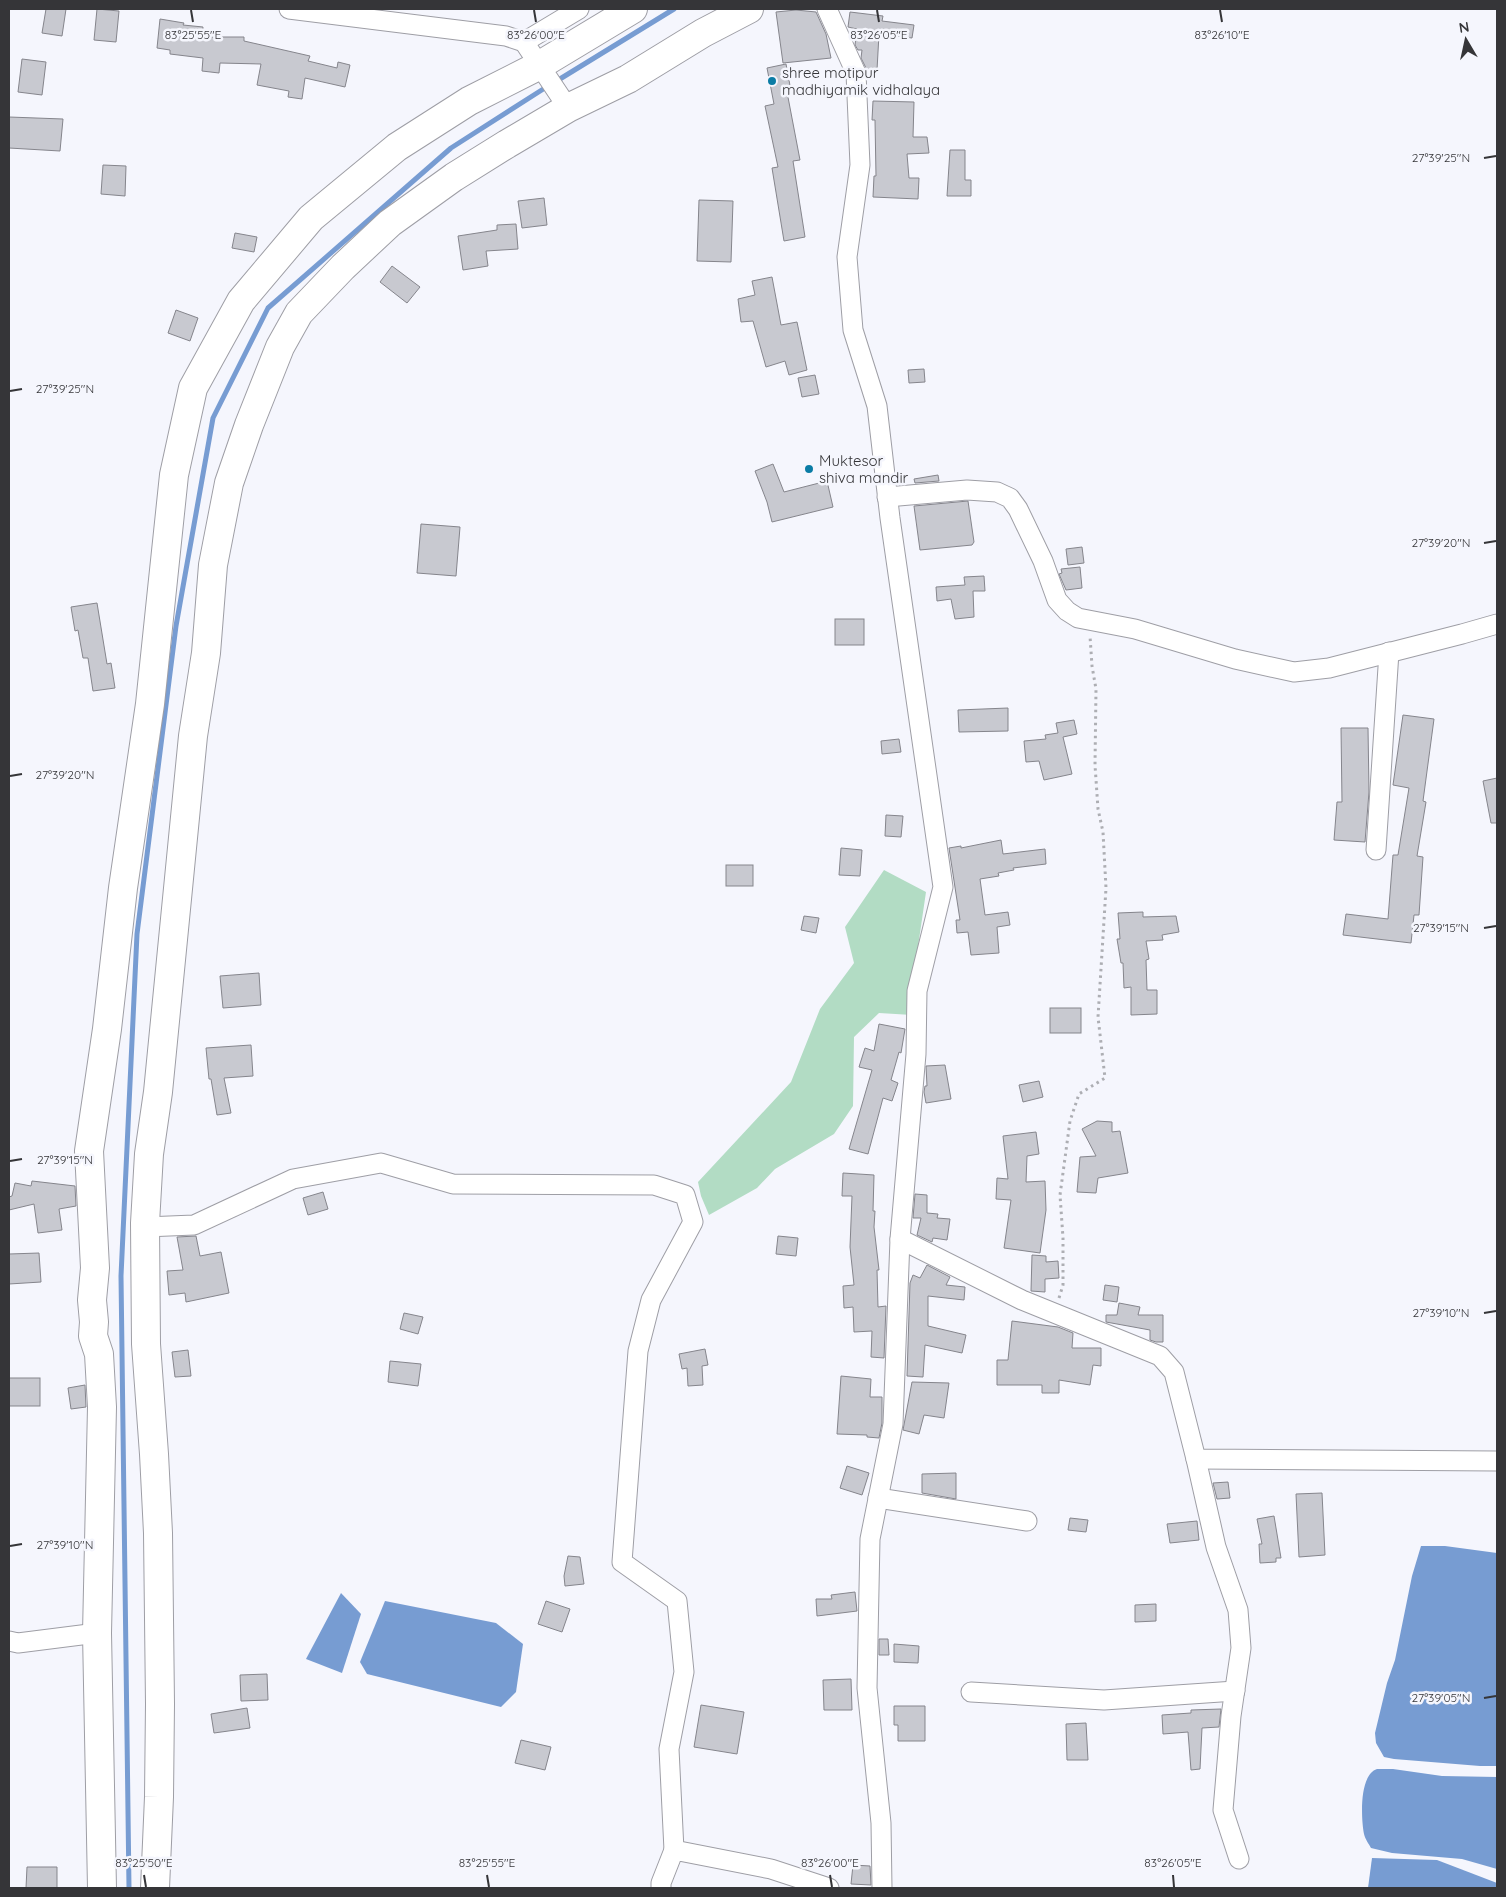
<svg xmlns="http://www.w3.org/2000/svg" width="1506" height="1897" font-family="Quicksand,sans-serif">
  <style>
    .green { fill: #b2dcc4 }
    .water { fill: #779cd2 }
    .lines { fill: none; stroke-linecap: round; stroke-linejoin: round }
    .stream { stroke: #779cd2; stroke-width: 5 }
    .building { fill: #c8c9d0; stroke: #85858c }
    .street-casing { stroke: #9e9ea5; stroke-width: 21 }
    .secondary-casing { stroke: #9e9ea5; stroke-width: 30 }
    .path { stroke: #adaeb3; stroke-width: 3; stroke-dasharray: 2.5 4; stroke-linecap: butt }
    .street { stroke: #fff; stroke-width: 19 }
    .secondary { stroke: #fff; stroke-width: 28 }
    .ticks { fill: none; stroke: #353538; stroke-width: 2 }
    .poi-dot { fill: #0a7ca5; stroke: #f5f6fd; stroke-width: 2 }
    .labels { text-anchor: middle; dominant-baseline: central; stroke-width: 5; stroke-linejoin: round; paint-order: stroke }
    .poi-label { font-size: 15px; fill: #353538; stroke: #f5f6fd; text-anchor: start }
    .ticks-label { font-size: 12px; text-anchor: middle; fill: #353538; stroke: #f5f6fd; stroke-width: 5; stroke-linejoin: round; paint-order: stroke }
  </style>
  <rect width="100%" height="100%" fill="#f5f6fd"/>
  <!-- green -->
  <path class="green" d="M884 870 926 892 916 960 912 1015 879 1013 854 1037 853 1106 834 1134 775 1169 757 1188 709 1215 701 1196 698 1182 791 1082 820 1009 854 963 845 927Z"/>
  <!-- water -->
  <g class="water">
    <path d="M1421 1546H1445L1497 1553V1766H1480L1394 1759 1384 1757 1376 1743 1375 1733 1387 1683 1395 1660 1412 1576Z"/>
    <path d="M341 1593 361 1614 342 1673 306 1659Z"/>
    <path d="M385 1601 496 1623 523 1644 516 1692 501 1707 367 1674 360 1662Z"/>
    <path d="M1377 1769H1393L1442 1776 1497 1777V1869L1462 1859 1392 1853 1371 1848C1369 1844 1365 1839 1364 1834 1361 1818 1359 1775 1377 1769Z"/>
    <path d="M1372 1858 1437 1860 1497 1883V1888H1368Z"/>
  </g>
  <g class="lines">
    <!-- stream -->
    <g class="stream">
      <path d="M555 82 674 9"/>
      <path d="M129 1888 121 1276 137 934 176 626 213 418 268 308 451 148 548 86"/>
    </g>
  </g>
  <!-- building -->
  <g class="building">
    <path d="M46 9H66L62 36 42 33Z"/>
    <path d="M97 9 119 11 116 42 94 40Z"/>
    <path d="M796 10 816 12 826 34 831 58 783 63 776 12Z"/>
    <path d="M850 12 883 16 882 21 914 25 912 38 879 34 877 70H867L861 58 862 50H858L855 45 857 29 848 27Z"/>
    <path d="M160 19 184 23 183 25 203 27 202 37H244V41L310 56 308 61 337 68 338 62 350 65 345 87 305 78 302 99 288 97 289 91 257 85 261 64 220 63 219 73 202 71 203 58 170 54V50L157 48Z"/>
    <path d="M22 59 46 62 42 95 18 92Z"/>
    <path d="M786 64 791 91 787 92 800 160 793 161 805 237 784 241 772 168 778 167 765 106 774 104 767 68Z"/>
    <path d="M873 101 914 102 913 137H927L929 153 907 154 909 178H919L918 199 873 197 874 176H876L875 120H872Z"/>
    <path d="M9 117 63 119 60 151 9 148Z"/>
    <path d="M950 150H965V180H971V196H947Z"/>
    <path d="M103 165 126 166 125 196 101 194Z"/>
    <path d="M544 198 547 225 522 228 518 201Z"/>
    <path d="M699 200 733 201 731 262 697 261Z"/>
    <path d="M516 224 518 249 486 251 488 266 463 270 458 236 497 230V225Z"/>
    <path d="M235 233 257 237 254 252 232 248Z"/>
    <path d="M392 266 420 287 407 303 380 282Z"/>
    <path d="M772 277 781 325 797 322 807 370 789 375 785 361 766 367 753 321 741 322 738 299 755 295 752 281Z"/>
    <path d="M176 310 198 318 190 341 168 333Z"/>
    <path d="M924 369 925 382 909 383 908 370Z"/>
    <path d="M815 375 819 394 802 397 798 378Z"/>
    <path d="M773 464 784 492 827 481 833 507 772 522 767 502 755 471Z"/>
    <path d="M938 475 939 481 915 483 914 479Z"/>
    <path d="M968 501 974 542 972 545 920 550 914 506Z"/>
    <path d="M421 524 460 527 456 576 417 573Z"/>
    <path d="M1082 547 1084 563 1068 565 1066 549Z"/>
    <path d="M1080 567 1082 588 1066 590 1059 574 1062 573 1061 569Z"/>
    <path d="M984 576 985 591H973L974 617 955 619 951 599 937 601 936 587 965 585 964 577Z"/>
    <path d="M97 603 107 664 111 663 115 688 93 691 88 658H83L78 630 75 631 71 607Z"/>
    <rect x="835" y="619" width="29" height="26"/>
    <path d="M1008 708V731L959 732 958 710Z"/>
    <path d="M1403 715 1434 719 1423 801 1426 802 1417 856 1423 857 1419 915H1414L1411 943 1343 935 1346 914 1388 919 1393 855H1398L1409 788 1393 785Z"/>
    <path d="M1074 720 1077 734 1063 737 1072 774 1044 780 1039 761 1026 762 1024 741 1046 739 1045 735 1058 733 1056 723Z"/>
    <path d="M1341 728H1368L1369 792 1365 842 1334 840 1337 802H1342Z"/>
    <path d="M899 739 901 752 882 754 881 741Z"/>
    <path d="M1497 778V823H1491L1483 781Z"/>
    <path d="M886 815 903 816 901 837 885 836Z"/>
    <path d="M1001 840 1003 854 1045 849 1046 864 1013 868 1014 870 998 873 999 876 980 879 985 915 1008 912 1010 925 997 927 999 953 971 955 968 932 957 933 956 920H960L949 848 961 846V848Z"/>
    <path d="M841 848 862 850 860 876 839 875Z"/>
    <rect x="726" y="865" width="27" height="21"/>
    <path d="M1143 912V917L1176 916 1179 932 1162 935 1163 940 1146 941 1149 959 1146 960 1147 990H1157V1014L1131 1015V987L1124 988 1123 963H1121L1117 939H1120L1118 913Z"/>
    <path d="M804 916 819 918 816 933 801 930Z"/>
    <path d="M259 973 261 1005 223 1008 220 976Z"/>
    <rect x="1050" y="1008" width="31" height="25"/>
    <path d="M879 1024 905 1029 901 1053 899 1052 891 1080 898 1083 892 1101 883 1098 868 1154 849 1149 872 1070 859 1067 865 1048 874 1051Z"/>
    <path d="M251 1045 253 1076 224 1078 231 1113 217 1115 211 1079H209L206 1048Z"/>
    <path d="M945 1065 951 1099 926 1103 924 1092 925 1086H927L926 1066Z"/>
    <path d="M1039 1081 1043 1097 1023 1102 1019 1085Z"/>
    <path d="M1097 1121 1112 1122V1132L1120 1131 1128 1173 1098 1178 1096 1193 1077 1192 1080 1157 1096 1156 1082 1129Z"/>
    <path d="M1036 1132 1039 1154 1027 1156 1026 1182 1045 1181 1046 1210 1040 1253 1004 1248 1011 1200 996 1199 997 1178 1008 1179 1003 1136Z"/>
    <path d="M843 1173 874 1175 873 1211H875L874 1227 879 1270H877L878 1307 886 1306 884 1358 871 1357 872 1331 854 1332 853 1307 844 1308 843 1286 854 1285 850 1247 852 1196H842Z"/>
    <path d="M32 1181 75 1186 76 1206 59 1209 62 1230 38 1233 34 1204 9 1210V1197L12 1196 15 1183 31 1186Z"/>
    <path d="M323 1192 328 1209 308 1215 303 1198Z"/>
    <path d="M915 1194 927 1195V1213L938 1214 937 1218 950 1219 947 1240 933 1238 932 1242 917 1235 921 1218H913Z"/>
    <path d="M196 1236 200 1256 221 1252 229 1293 186 1302 185 1293 169 1295 167 1271 183 1270 177 1237Z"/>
    <path d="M778 1236 798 1238 796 1256 776 1254Z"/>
    <path d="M39 1253 41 1282 9 1284V1254Z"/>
    <path d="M1032 1255 1046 1256V1262L1058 1261 1059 1278 1045 1279V1292L1031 1291Z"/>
    <path d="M927 1265 950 1277 946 1285 965 1287 964 1300 928 1296V1326L966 1335 962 1353 925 1345 923 1377 907 1376 910 1283 913 1275 920 1278Z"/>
    <path d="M1105 1285 1119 1287 1117 1302 1103 1300Z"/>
    <path d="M1119 1303 1140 1307 1138 1315H1163V1342H1156L1150 1340V1330L1106 1322V1315H1117Z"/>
    <path d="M404 1313 423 1317 418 1334 400 1329Z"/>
    <path d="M1012 1321 1058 1327 1073 1333 1072 1348H1101V1366L1093 1365 1090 1385 1059 1380V1393H1042V1385H997V1360H1008Z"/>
    <path d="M705 1349 708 1365 702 1366 703 1385 688 1386 687 1368 682 1369 679 1354Z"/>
    <path d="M188 1350 191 1376 175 1377 172 1352Z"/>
    <path d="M390 1361 421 1364 418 1386 388 1382Z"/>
    <path d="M841 1376 871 1379 870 1397H882V1423L879 1438 867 1437V1435L837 1434Z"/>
    <rect x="9" y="1378" width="31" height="28"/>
    <path d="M912 1382 949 1383 944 1418 924 1415 919 1434 903 1430Z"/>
    <path d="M85 1385 86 1407 71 1409 68 1388Z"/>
    <path d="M847 1466 869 1473 862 1495 840 1488Z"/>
    <path d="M956 1473V1499L922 1493V1474Z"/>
    <path d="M1228 1482 1230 1498 1217 1499 1213 1483Z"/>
    <path d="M1322 1493 1325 1555 1299 1557 1296 1494Z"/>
    <path d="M1274 1516 1281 1558H1276V1562L1260 1563 1259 1544H1262L1257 1519Z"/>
    <path d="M1070 1518 1088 1520 1086 1532 1068 1530Z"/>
    <path d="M1197 1521 1199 1540 1170 1543 1167 1524Z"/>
    <path d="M568 1556 580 1557 584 1584 565 1586 564 1576Z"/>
    <path d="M855 1592 857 1611 817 1616 816 1599H832L831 1595Z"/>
    <path d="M546 1601 570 1609 562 1632 538 1624Z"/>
    <path d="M1156 1604V1621L1135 1622V1605Z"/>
    <path d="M879 1639H888L889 1655H879Z"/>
    <path d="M894 1644 919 1646 918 1663 894 1662Z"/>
    <path d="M267 1674 268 1700 241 1701 240 1675Z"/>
    <path d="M851 1679 852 1710H824L823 1680Z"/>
    <path d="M701 1705 744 1712 737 1754 694 1747Z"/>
    <path d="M894 1706H925V1741H898V1725H894Z"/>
    <path d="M247 1708 250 1728 214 1733 211 1714Z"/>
    <path d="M1221 1709 1219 1727 1202 1728 1200 1769 1191 1770 1188 1732 1163 1734 1162 1715 1191 1713V1710Z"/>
    <path d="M1086 1723 1088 1760H1067L1066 1724Z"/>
    <path d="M521 1740 551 1747 545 1770 515 1763Z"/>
    <path d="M853 1865 870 1866 871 1885 851 1884Z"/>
    <path d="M27 1867H57V1888H26Z"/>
  </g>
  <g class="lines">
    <!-- street casing -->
    <g class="street-casing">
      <g id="street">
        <path d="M289 9 506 36 524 42 568 108"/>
        <path d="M827 9 856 73 860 165 847 257 853 330 877 406 890 518 943 887 917 991 916 1054 900 1239 1022 1300 1160 1356 1174 1372 1196 1459 1497 1461"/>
        <path d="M524 42 579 9"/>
        <path d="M887 497 967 490 997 492 1010 498 1018 509 1043 561 1057 600 1067 611 1078 618 1135 629 1235 659 1294 672 1329 668 1462 634 1497 624"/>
        <path d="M1376 850 1389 652"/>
        <path d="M145 1227 194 1225 293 1179 381 1163 453 1184 654 1185 685 1195 693 1222 651 1300 638 1351 622 1562 677 1601 684 1672 669 1749 674 1850"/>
        <path d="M1196 1459 1216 1547 1238 1610 1241 1648 1231 1716 1223 1810 1239 1859"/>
        <path d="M878 1498 1027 1521"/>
        <path d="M9 1641 18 1643 97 1633"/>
        <path d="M971 1692 1104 1700 1235 1691"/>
        <path d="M661 1888V1883L674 1850 771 1869 829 1888"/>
        <path d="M882 1888 881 1823 867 1688 870 1539 893 1424 900 1239"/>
      </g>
    </g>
    <!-- secondary casing -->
    <g class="secondary-casing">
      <g id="secondary">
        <path d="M102 1888 97 1633 102 1407 99 1354 93 1336 94 1322 92 1300 95 1268 89 1151 107 1029 123 888 150 704 174 475 193 388 241 301 311 218 397 147 469 101 540 65 633 9"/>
        <path d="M155 1888 159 1797 160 1704 158 1533 154 1454 146 1344 145 1223 149 1154 158 1092 193 736 206 653 213 565 229 483 249 425 280 347 299 313 343 267 390 223 454 177 507 144 568 108 628 79 703 33 749 9"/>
      </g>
    </g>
    <!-- path -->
    <path class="path" d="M1059 1298 1063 1285V1238L1060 1195 1070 1121 1079 1094 1105 1078 1098 1017 1106 888 1103 832 1098 809 1095 765 1096 689 1092 666 1090 636"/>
    <!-- street -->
    <use href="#street" class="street"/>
    <!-- secondary -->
    <use href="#secondary" class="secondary"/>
  </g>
  <!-- ticks -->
  <path class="ticks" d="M191 10 193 22M534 10 536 22M877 10 879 22M1220 10 1222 22M1484 158 1496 156M10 391 22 389M1484 543 1496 541M10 776 22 774M1484 928 1496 926M10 1161 22 1159M1484 1313 1496 1311M10 1546 22 1544M1484 1698 1496 1696M144 1875 146 1887M487 1875 489 1887M830 1875 832 1887M1173 1875 1174 1887"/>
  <!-- markers -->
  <g class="poi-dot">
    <circle cx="772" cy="81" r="5"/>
    <circle cx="809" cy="469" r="5"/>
  </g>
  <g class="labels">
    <!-- poi labels -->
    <g class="poi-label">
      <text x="782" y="72">shree motipur<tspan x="782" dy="17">madhiyamik vidhalaya</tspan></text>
      <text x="819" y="460">Muktesor<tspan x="819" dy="17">shiva mandir</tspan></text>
    </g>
  </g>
  <g class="ticks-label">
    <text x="193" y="39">83°25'55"E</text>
    <text x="536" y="39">83°26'00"E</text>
    <text x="879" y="39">83°26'05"E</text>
    <text x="1222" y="39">83°26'10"E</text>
    <text x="1441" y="162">27°39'25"N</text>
    <text x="65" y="393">27°39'25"N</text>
    <text x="1441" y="547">27°39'20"N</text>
    <text x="65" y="779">27°39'20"N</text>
    <text x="1441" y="932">27°39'15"N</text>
    <text x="65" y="1164">27°39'15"N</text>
    <text x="1441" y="1317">27°39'10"N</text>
    <text x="65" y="1549">27°39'10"N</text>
    <text x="1441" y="1702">27°39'05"N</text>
    <text x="144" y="1867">83°25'50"E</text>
    <text x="487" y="1867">83°25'55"E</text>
    <text x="830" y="1867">83°26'00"E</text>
    <text x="1173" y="1867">83°26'05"E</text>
  </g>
  <!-- border -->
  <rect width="1506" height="1897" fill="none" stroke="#353538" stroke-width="20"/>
  <!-- north arrow -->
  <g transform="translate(1466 40) rotate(351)" stroke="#f5f6fd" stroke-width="4" paint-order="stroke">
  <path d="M0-4L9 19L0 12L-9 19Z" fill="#353538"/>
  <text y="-8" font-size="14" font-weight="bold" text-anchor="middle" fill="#353538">N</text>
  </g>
</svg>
